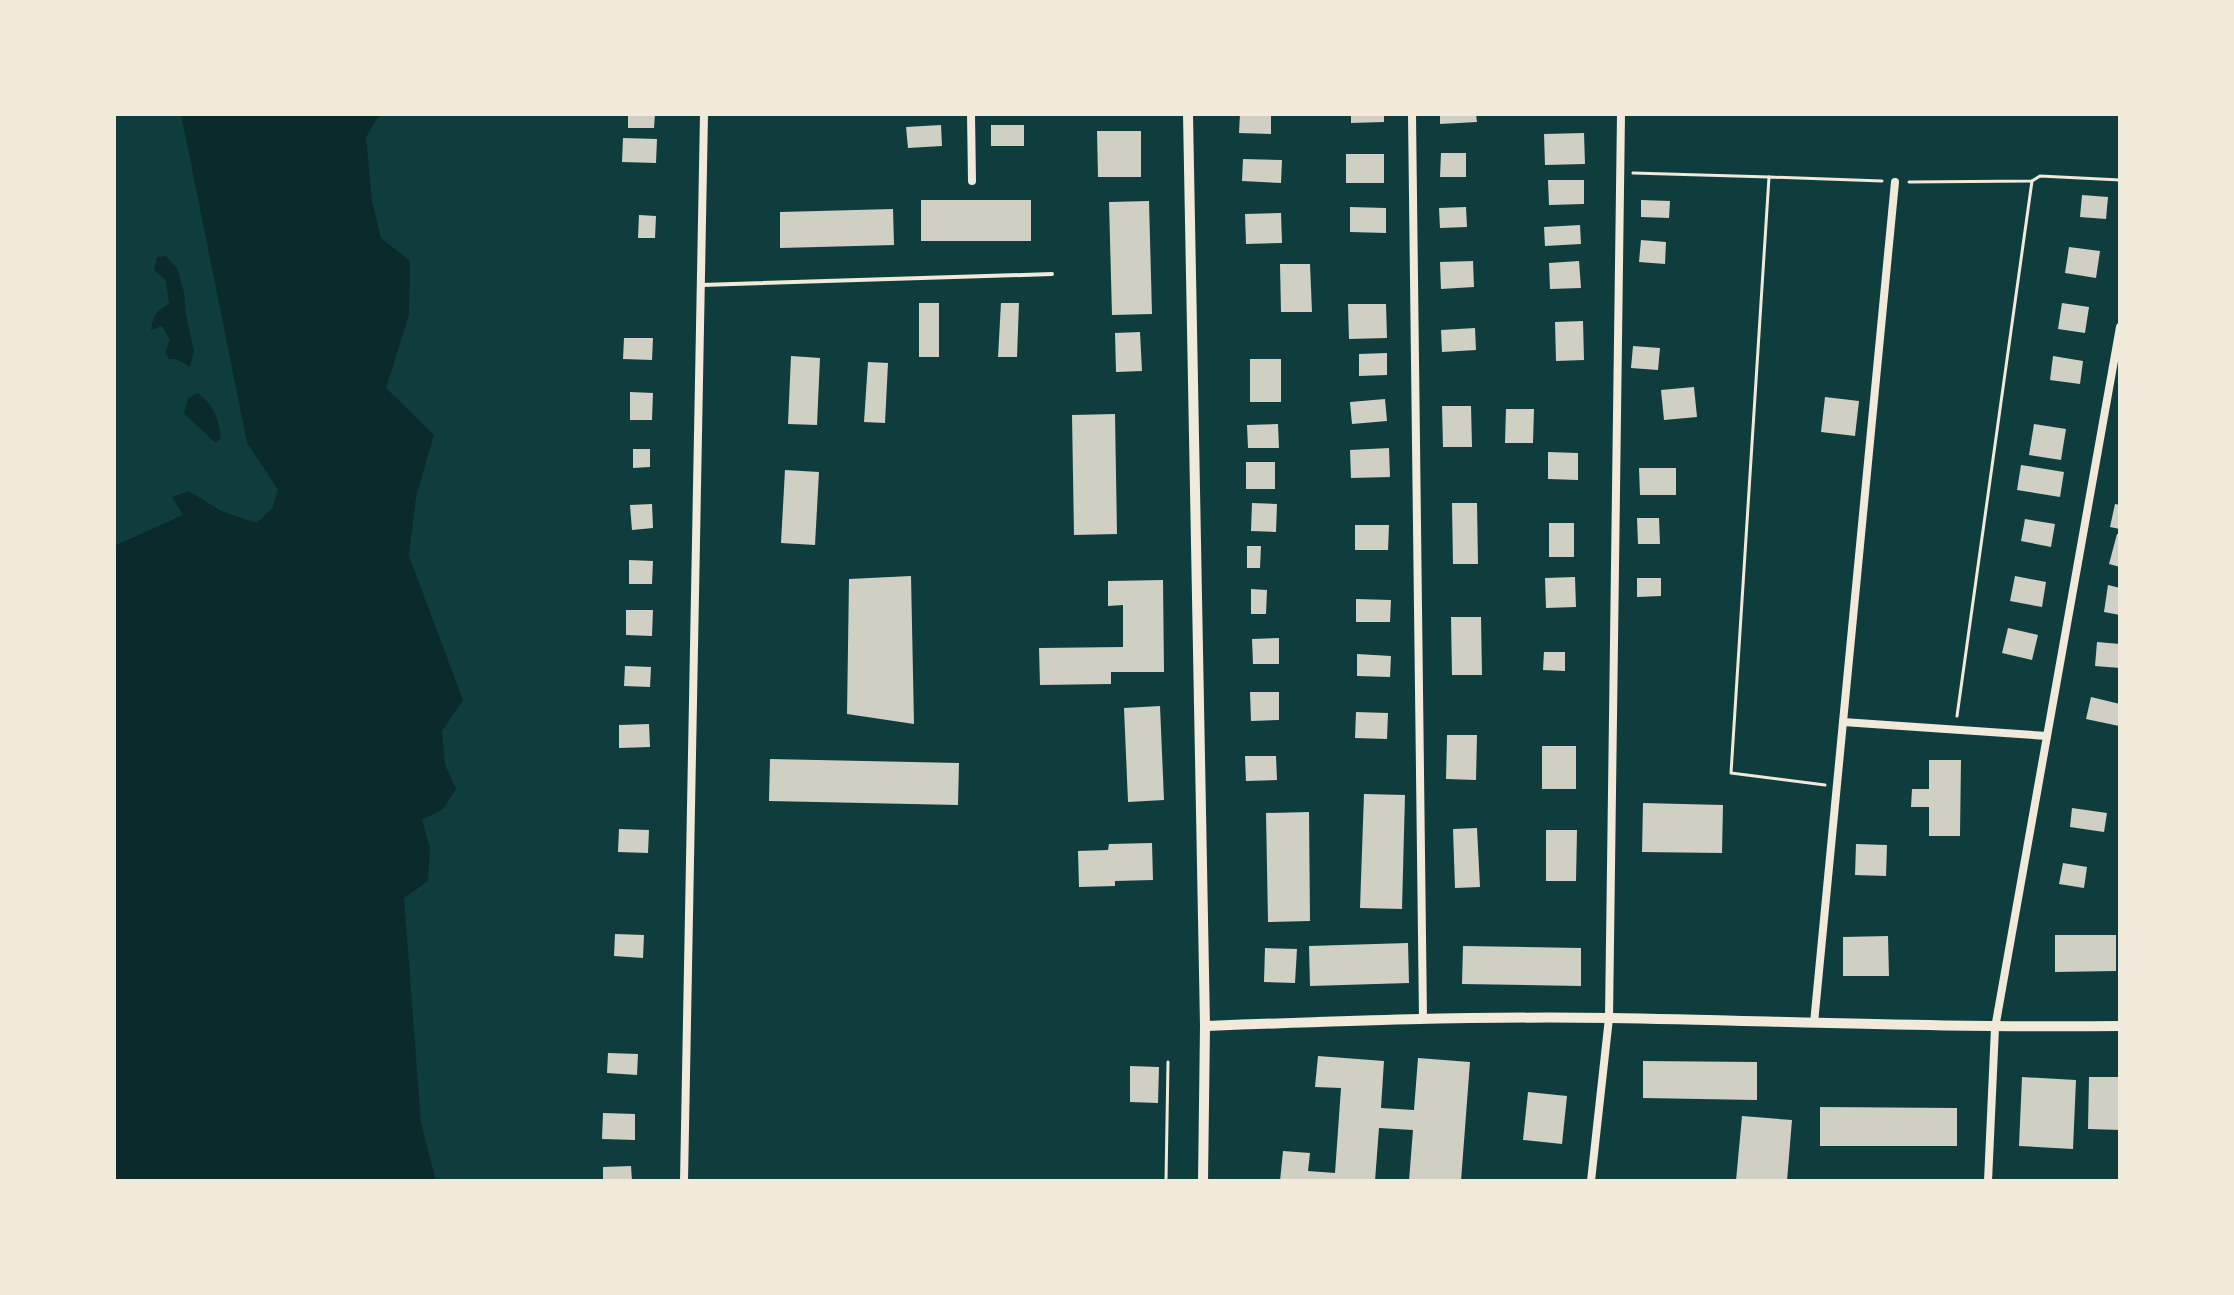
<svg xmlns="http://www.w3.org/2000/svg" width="2234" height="1295" font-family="'Fira Sans Condensed',sans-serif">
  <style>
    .water { fill: #0a2a2b }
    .building { fill: #cfcfc3 }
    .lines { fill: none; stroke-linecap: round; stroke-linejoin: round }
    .path { stroke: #f1e9da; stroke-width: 3 }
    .service { stroke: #f1e9da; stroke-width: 4 }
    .minor { stroke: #f1e9da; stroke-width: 8 }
    .tertiary { stroke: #f1e9da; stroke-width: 10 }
  </style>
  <rect width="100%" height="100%" fill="#0f3d3e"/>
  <!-- water -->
  <g class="water">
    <path d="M181 114H380L366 137 372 201 381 238 410 261 409 315 386 388 434 435 416 497 409 556 463 700 442 731 445 765 456 789 443 809 422 820 430 848 428 881 404 898 421 1123 436 1181H114V546L183 515 172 497 189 491 221 511 256 523 272 509 278 490 247 443Z"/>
    <path d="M166 256 177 268 184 292 186 315 194 351 190 367 176 359H169L165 352 170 340 162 326 151 330C153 316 157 310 169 304L166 280 154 270 157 257Z"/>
    <path d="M198 393C215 406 218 418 221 439L215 442 184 414 188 398Z"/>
  </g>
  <!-- building -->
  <g class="building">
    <path d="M628 114H655L654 128H628Z"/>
    <path d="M1240 114H1271V134L1239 133Z"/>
    <path d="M1351 114H1384V122L1351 123Z"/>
    <path d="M1440 114H1476L1477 122 1440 124Z"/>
    <path d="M941 125 942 146 908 148 906 127Z"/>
    <rect x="991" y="125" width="33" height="21"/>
    <path d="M1097 131H1141V177H1098Z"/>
    <path d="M1584 133 1585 164 1545 165 1544 134Z"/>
    <path d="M623 138 657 139 656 163 622 162Z"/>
    <path d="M1441 153H1466V177H1440Z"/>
    <rect x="1346" y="154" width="38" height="29"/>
    <path d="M1243 159 1282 160 1281 183 1242 181Z"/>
    <path d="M1548 180H1584V204L1549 205Z"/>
    <path d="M2082 195 2108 197 2106 219 2080 217Z"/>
    <rect x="921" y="200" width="110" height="41"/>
    <path d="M1641 200 1670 201 1669 218 1641 217Z"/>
    <path d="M1149 201 1152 314 1112 315 1109 202Z"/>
    <path d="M1350 207 1386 208V233L1350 232Z"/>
    <path d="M1466 207 1467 227 1440 228 1439 208Z"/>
    <path d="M893 209 894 245 780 248V212Z"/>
    <path d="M1281 213 1282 243 1246 244 1245 214Z"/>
    <path d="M639 215 656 216 655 238H638Z"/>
    <path d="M1580 225 1581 244 1545 246 1544 227Z"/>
    <path d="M1641 240 1666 242 1665 264 1639 262Z"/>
    <path d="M2069 247 2100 251 2096 278 2065 273Z"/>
    <path d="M1473 261 1474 287 1441 289 1440 262Z"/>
    <path d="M1579 261 1581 288 1550 289 1549 263Z"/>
    <path d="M1280 264H1310L1312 312H1281Z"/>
    <rect x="919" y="303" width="20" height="54"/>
    <path d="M1001 303H1019L1017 357H998Z"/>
    <path d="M2062 303 2089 307 2085 333 2058 329Z"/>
    <path d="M1348 304H1386L1387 338 1349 339Z"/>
    <path d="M1583 321 1584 360 1556 361 1555 322Z"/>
    <path d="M1475 328 1476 350 1442 352 1441 330Z"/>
    <path d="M1140 332 1142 371 1116 372 1115 333Z"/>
    <path d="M624 338H653L652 360 623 359Z"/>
    <path d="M1633 346 1660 348 1658 370 1631 368Z"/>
    <path d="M1387 353V375L1359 376V354Z"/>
    <path d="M791 356 820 358 817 425 788 424Z"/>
    <path d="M2053 356 2083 361 2080 384 2050 380Z"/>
    <rect x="1250" y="359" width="31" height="43"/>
    <path d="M868 362 888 363 885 423 864 422Z"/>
    <path d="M1694 387 1697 417 1664 420 1661 390Z"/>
    <path d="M630 392 653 393 652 420H630Z"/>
    <path d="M1825 397 1859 401 1855 436 1821 432Z"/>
    <path d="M1385 399 1387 421 1352 424 1350 402Z"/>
    <path d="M1442 406H1471L1472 447H1443Z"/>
    <path d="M1506 409H1534L1533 443H1505Z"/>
    <path d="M1115 414 1117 534 1074 535 1072 415Z"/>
    <path d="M1278 424 1279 448H1248L1247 425Z"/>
    <path d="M2034 424 2066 429 2061 460 2029 455Z"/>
    <path d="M1389 448 1390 477 1351 478 1350 450Z"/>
    <path d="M633 449H650V467L633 468Z"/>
    <path d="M1548 452 1578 453V480L1548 479Z"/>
    <rect x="1246" y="462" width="29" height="27"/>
    <path d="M2021 465 2064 472 2060 497 2017 490Z"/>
    <path d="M1639 468H1676V495H1640Z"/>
    <path d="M785 470 819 472 815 545 781 543Z"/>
    <path d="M1252 503 1277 504 1276 532 1251 531Z"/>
    <path d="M1452 503H1477L1478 564H1453Z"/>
    <path d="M652 504 653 528 632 530 630 505Z"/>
    <path d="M2115 504 2120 505V529L2110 527Z"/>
    <path d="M1637 518H1659L1660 544H1638Z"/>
    <path d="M2025 519 2055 524 2051 547 2021 541Z"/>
    <rect x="1549" y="523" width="25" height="34"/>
    <path d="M1355 525H1389L1388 550H1355Z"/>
    <path d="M2117 534H2120V567L2109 564Z"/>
    <path d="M1247 546H1261L1260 568H1247Z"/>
    <path d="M629 560 653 561 652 584H629Z"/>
    <path d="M911 576 914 724 847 714 849 579Z"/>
    <path d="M2015 576 2046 582 2042 607 2010 601Z"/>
    <path d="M1575 577 1576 607 1546 608 1545 578Z"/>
    <path d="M1637 578H1661V596L1637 597Z"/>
    <path d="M1163 580 1164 672H1111V684L1040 685 1039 648 1123 647V605L1108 606V581Z"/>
    <path d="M2108 585 2120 588V615L2104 612Z"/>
    <path d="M1251 589 1267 590 1266 614H1251Z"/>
    <path d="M1356 599 1391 600 1390 622H1356Z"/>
    <path d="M626 610H653L652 636 626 635Z"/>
    <path d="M1451 617H1481L1482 675H1452Z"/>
    <path d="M2008 628 2038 635 2032 660 2002 653Z"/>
    <path d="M1279 638V664H1253L1252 639Z"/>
    <path d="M2097 642 2120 644V668L2095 666Z"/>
    <path d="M1544 652H1565V671L1543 670Z"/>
    <path d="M1357 654 1391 656 1390 677 1357 676Z"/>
    <path d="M625 666 651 667 650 687 624 686Z"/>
    <path d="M1250 692H1279V720L1251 721Z"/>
    <path d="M2091 697 2120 704 2119 726 2086 719Z"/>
    <path d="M1160 706 1164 800 1128 802 1124 708Z"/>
    <path d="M1356 712 1388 713 1387 739 1355 738Z"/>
    <path d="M649 724 650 747 619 748V725Z"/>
    <path d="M1447 735H1477L1476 780 1446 779Z"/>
    <rect x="1542" y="746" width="34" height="43"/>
    <path d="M1245 756H1276L1277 780 1246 781Z"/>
    <path d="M770 759 959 763 958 805 769 801Z"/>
    <path d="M1929 760H1961L1960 836H1929V807H1911L1912 789H1929Z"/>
    <path d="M1364 794 1405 795 1402 909 1360 908Z"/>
    <path d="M1643 803 1723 805 1722 853 1642 852Z"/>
    <path d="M2072 808 2107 813 2104 832 2070 827Z"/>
    <path d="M1309 812 1310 921 1268 922 1266 813Z"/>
    <path d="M1477 828 1480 887 1455 888 1453 829Z"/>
    <path d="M619 829 649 830 648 853 618 852Z"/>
    <path d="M1546 830H1577L1576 881H1546Z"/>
    <path d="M1152 843 1153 880 1115 881V886L1079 887 1078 851 1108 850 1109 844Z"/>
    <path d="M1856 844 1887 845 1886 876 1855 875Z"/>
    <path d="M2063 863 2087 867 2084 888 2059 884Z"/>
    <path d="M615 934 644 935 643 958 614 956Z"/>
    <path d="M2055 935H2116V971L2055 972Z"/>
    <path d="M1888 936 1889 976H1843V937Z"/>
    <path d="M1408 943 1409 983 1310 986 1309 946Z"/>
    <path d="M1463 946 1581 948V986L1462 984Z"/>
    <path d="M1265 948 1297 949 1295 983 1264 982Z"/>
    <path d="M608 1053 638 1054 637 1075 607 1073Z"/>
    <path d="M1318 1056 1384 1061 1381 1108 1414 1110 1418 1058 1470 1062 1461 1181H1409L1413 1130 1379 1128 1375 1181H1280L1283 1151 1310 1153 1308 1171 1335 1173 1341 1088 1315 1087Z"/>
    <path d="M1643 1061 1757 1062V1100L1643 1098Z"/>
    <path d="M1130 1066 1159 1067 1158 1103 1130 1102Z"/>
    <path d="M2022 1077 2076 1080 2073 1149 2019 1146Z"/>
    <path d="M2089 1077H2120V1130L2088 1129Z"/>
    <path d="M1528 1092 1567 1096 1562 1144 1523 1140Z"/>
    <path d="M1820 1107 1957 1108V1146H1820Z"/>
    <path d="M603 1113 635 1114V1140L602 1139Z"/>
    <path d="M1742 1116 1792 1120 1787 1181H1736Z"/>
    <path d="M631 1166 632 1181H603V1167Z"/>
  </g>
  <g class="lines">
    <!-- path -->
    <g class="path">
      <path d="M1633 173 1769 177"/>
      <path d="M1909 182 2032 181 2040 176 2120 180"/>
      <path d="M1957 716 2032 181"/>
      <path d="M1825 785 1731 773 1769 177 1882 181"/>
      <path d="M1166 1181 1168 1062"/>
    </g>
    <!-- service -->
    <path class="service" d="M702 285 1052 274"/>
    <!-- minor -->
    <g class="minor">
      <path d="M971 114 972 181"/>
      <path d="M1412 114 1423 1019"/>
      <path d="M1843 722 2047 736"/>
      <path d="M1814 1023 1895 182"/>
      <path d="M684 1181 704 114"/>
      <path d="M1591 1181 1609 1018 1621 114"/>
      <path d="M1988 1181 1995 1028 2120 327"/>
    </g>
    <!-- tertiary -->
    <g class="tertiary">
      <path d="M1188 114 1205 1026 1203 1181"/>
      <path d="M1205 1026C1341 1021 1476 1016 1611 1018 1781 1021 1950 1028 2120 1026"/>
    </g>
  </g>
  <!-- border -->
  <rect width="2234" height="1295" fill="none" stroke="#f1e9da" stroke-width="232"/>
</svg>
